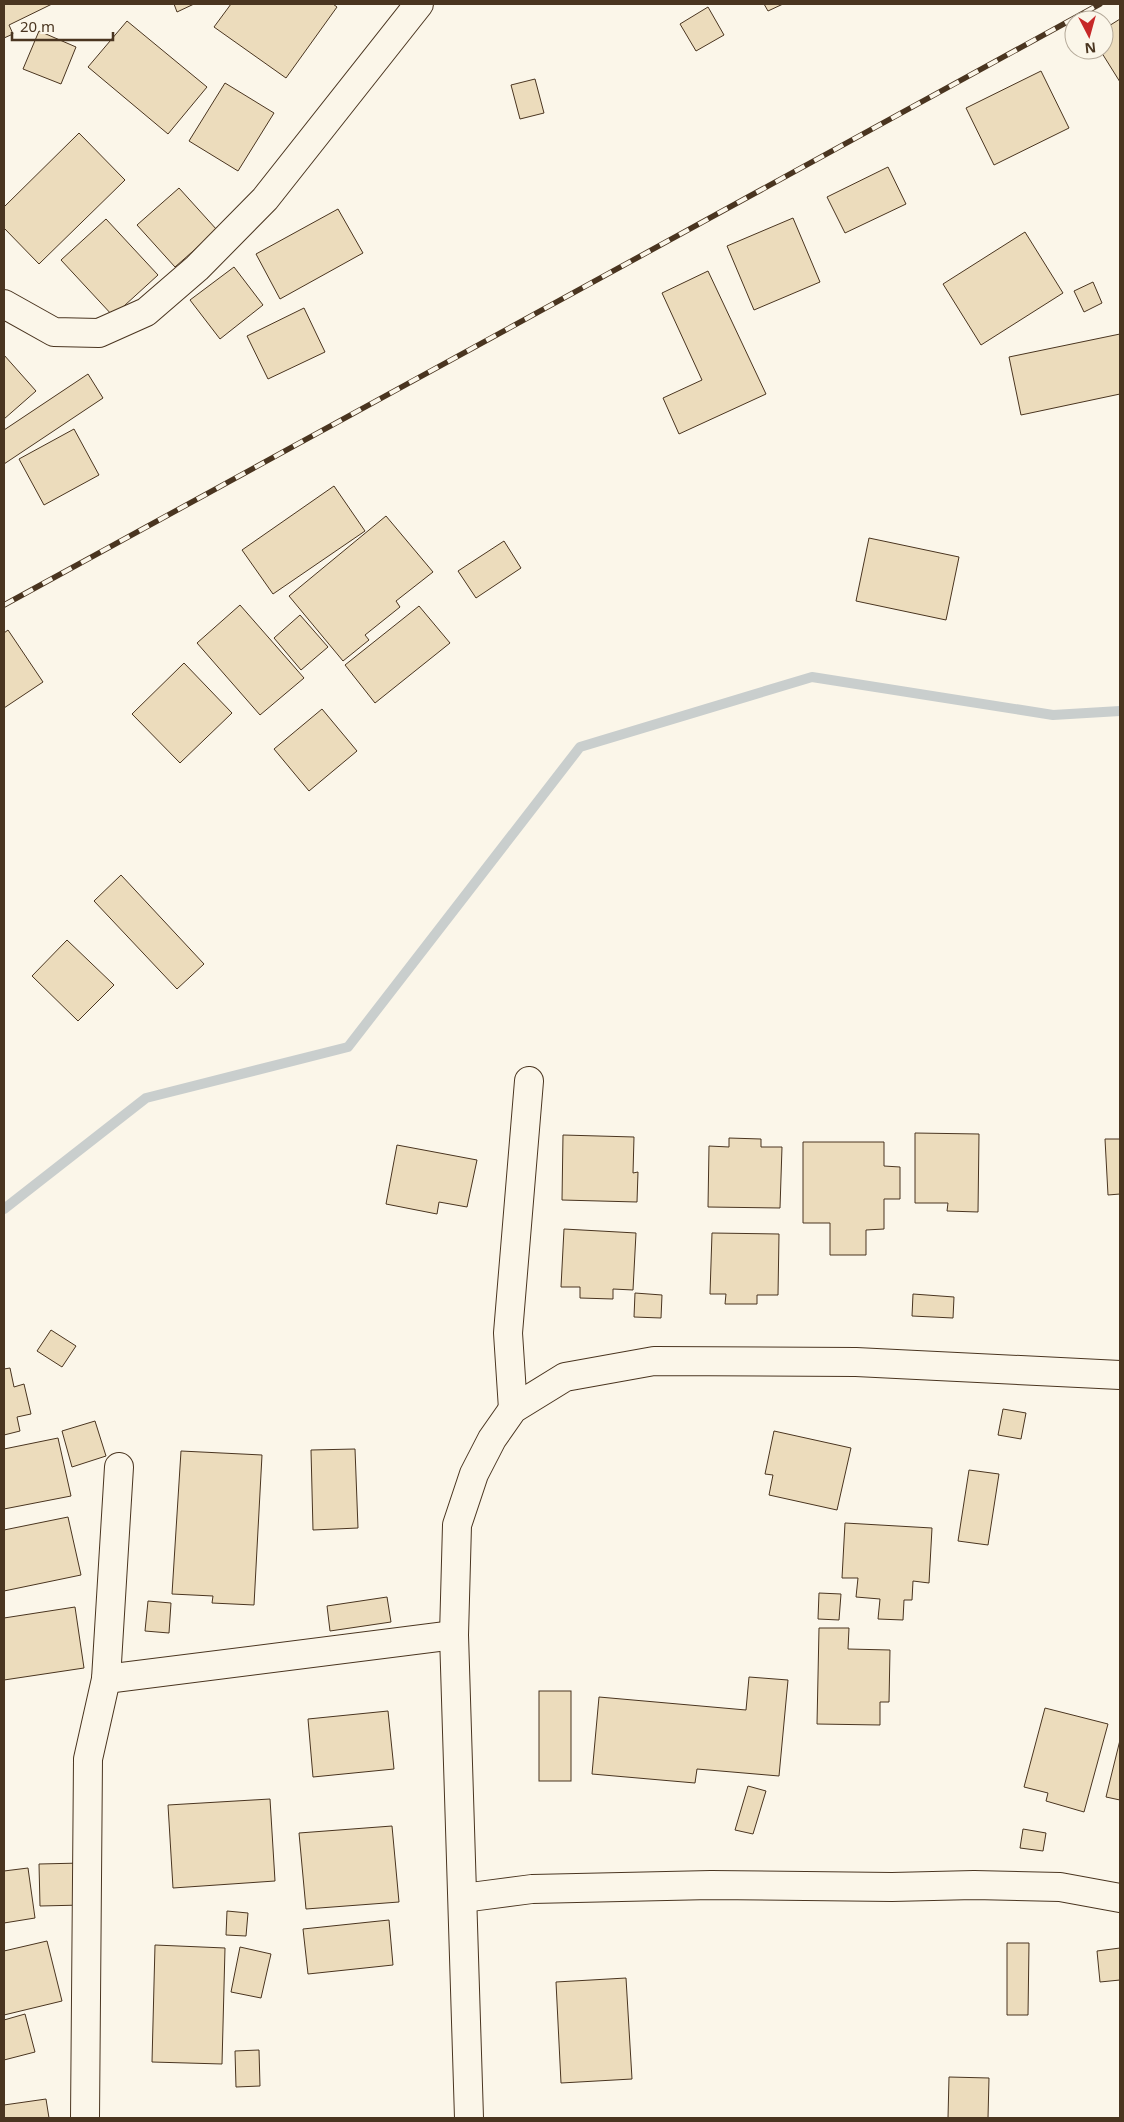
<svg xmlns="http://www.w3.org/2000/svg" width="1124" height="2122" font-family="'Noto Sans',sans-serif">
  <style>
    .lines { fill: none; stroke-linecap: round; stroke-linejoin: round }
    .stream { stroke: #c9cecd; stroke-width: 10 }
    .building { fill: #ecdcbc; stroke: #4a3520 }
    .minor-casing { stroke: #4a3520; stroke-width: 30 }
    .minor { stroke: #fbf6e9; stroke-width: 28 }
    .rail-casing { stroke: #4a3520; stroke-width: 5.5 }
    .rail { stroke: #fbf6e9; stroke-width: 4; stroke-dasharray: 11; stroke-linecap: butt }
  </style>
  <rect width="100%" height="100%" fill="#fbf6e9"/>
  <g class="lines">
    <!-- stream -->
    <path class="stream" d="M4 1209 146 1098 348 1047 580 747 812 677 1053 715 1120 711"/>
  </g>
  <!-- building -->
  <g class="building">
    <path d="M4 4H52L9 25 13 34 4 38Z"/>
    <path d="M174 4H194L177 12Z"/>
    <path d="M231 4H333L337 7 286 78 214 27Z"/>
    <path d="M764 4H783L768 11Z"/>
    <path d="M708 7 724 35 696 51 680 24Z"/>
    <path d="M1120 19V82L1100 50H1104V29Z"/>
    <path d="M127 21 207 87 168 134 88 67Z"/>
    <path d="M39 31 76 47 61 84 23 69Z"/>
    <path d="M1041 71 1069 128 994 165 966 108Z"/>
    <path d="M535 79 544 113 520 119 511 85Z"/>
    <path d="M225 83 274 113 238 171 189 141Z"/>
    <path d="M79 133 125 180 39 264 4 228V207Z"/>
    <path d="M888 167 906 204 845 233 827 197Z"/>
    <path d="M179 188 217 230 175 267 137 225Z"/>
    <path d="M338 209 363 253 280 299 256 254Z"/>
    <path d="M793 218 820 282 754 310 727 246Z"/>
    <path d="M106 219 158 275 113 316 61 260Z"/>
    <path d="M1025 232 1063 293 981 345 943 284Z"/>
    <path d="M234 267 263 305 220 339 190 300Z"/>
    <path d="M708 271 766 394 679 434 663 398 702 380 662 293Z"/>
    <path d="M1093 282 1102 303 1084 312 1074 291Z"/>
    <path d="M304 308 325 352 268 379 247 336Z"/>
    <path d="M1120 334V394L1021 415 1009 357Z"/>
    <path d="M4 355 36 391 4 419Z"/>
    <path d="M88 374 103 398 4 464V430Z"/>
    <path d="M74 429 99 475 44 505 19 459Z"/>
    <path d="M334 486 365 531 273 594 242 550Z"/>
    <path d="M386 516 433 572 396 601 400 607 365 635 369 640 343 661 289 596Z"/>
    <path d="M869 538 959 557 946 620 856 601Z"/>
    <path d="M504 541 521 568 476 598 458 571Z"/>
    <path d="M240 605 304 678 260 715 197 643Z"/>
    <path d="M419 606 450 643 375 703 345 665Z"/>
    <path d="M300 615 328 647 301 670 274 638Z"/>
    <path d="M8 630 43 682 4 708V633Z"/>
    <path d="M184 663 232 713 180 763 132 714Z"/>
    <path d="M322 709 357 751 309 791 274 749Z"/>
    <path d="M121 875 204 964 177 989 94 901Z"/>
    <path d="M67 940 114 985 78 1021 32 976Z"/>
    <path d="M915 1133 979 1134 978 1212 947 1211 948 1203H915Z"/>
    <path d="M563 1135 634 1137 633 1173 638 1172 637 1202 562 1200Z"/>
    <path d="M729 1138 761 1139V1147H782L780 1208 708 1207 709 1146 729 1147Z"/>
    <path d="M1105 1139H1120V1194L1108 1195Z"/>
    <path d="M803 1142H884V1166L900 1167V1199H884V1229L866 1230V1255H830V1223H803Z"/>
    <path d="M397 1145 477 1160 467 1207 439 1202 437 1214 386 1204Z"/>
    <path d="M564 1229 636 1233 633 1290 613 1289V1299L580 1298V1287H561Z"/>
    <path d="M712 1233 779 1234 778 1295H757V1304H725L726 1294H710Z"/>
    <path d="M635 1293 662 1295 661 1318 634 1317Z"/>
    <path d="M913 1294 954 1297 953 1318 912 1316Z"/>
    <path d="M51 1330 76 1346 62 1367 37 1351Z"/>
    <path d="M10 1368 14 1387 24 1384 31 1414 17 1417 20 1431 4 1435V1369Z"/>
    <path d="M1003 1409 1026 1413 1021 1439 998 1435Z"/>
    <path d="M95 1421 106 1456 72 1467 62 1431Z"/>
    <path d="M774 1431 851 1448 837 1510 769 1495 773 1475 765 1474Z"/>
    <path d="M58 1438 71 1496 4 1509V1449Z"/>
    <path d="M355 1449 358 1528 313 1530 311 1450Z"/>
    <path d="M181 1451 262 1455 254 1605 212 1603 213 1596 172 1594Z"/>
    <path d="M969 1470 999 1474 988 1545 958 1541Z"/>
    <path d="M68 1517 81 1575 4 1591V1530Z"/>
    <path d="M845 1523 932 1528 929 1583 913 1581 912 1600H904L903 1620 878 1619 880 1599 856 1597 858 1578H842Z"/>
    <path d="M819 1593 841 1594 839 1620 818 1619Z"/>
    <path d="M387 1597 391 1622 330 1631 327 1606Z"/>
    <path d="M148 1601 171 1603 169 1633 145 1631Z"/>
    <path d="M75 1607 84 1668 4 1680V1618Z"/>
    <path d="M819 1628H849L848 1649 890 1650 889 1702H880V1725L817 1724Z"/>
    <path d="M749 1677 788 1680 779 1776 697 1769 695 1783 592 1774 599 1697 746 1710Z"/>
    <rect x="539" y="1691" width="32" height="90"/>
    <path d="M1045 1708 1108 1724 1084 1812 1046 1801 1048 1793 1024 1787Z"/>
    <path d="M388 1711 394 1769 313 1777 308 1719Z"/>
    <path d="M1120 1740V1800L1106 1797Z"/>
    <path d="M748 1786 766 1791 753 1834 735 1830Z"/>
    <path d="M270 1799 275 1881 173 1888 168 1805Z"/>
    <path d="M392 1826 399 1902 306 1909 299 1833Z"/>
    <path d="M1023 1829 1046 1833 1043 1851 1020 1848Z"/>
    <path d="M82 1863 83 1905 40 1906 39 1864Z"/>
    <path d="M28 1868 35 1918 4 1923V1871Z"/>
    <path d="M227 1911 248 1913 246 1936 226 1935Z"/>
    <path d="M389 1920 393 1965 308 1974 303 1929Z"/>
    <path d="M47 1941 62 2001 4 2015V1951Z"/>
    <path d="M1007 1943H1029L1028 2015H1007Z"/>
    <path d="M155 1945 225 1948 222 2064 152 2062Z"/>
    <path d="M240 1947 271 1954 261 1998 231 1992Z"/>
    <path d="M1120 1948V1980L1100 1982 1097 1951Z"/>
    <path d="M626 1978 632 2079 561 2083 556 1982Z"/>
    <path d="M25 2014 35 2052 4 2060V2020Z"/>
    <path d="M259 2050 260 2086 236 2087 235 2051Z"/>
    <path d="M949 2077 989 2078 988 2118H948Z"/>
    <path d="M46 2099 49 2118H4V2105Z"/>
  </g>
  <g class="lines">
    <!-- minor casing -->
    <g class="minor-casing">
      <g id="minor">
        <path d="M4 304 54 332 99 333 146 312 197 268 265 199 419 4"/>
        <path d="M513 1409 508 1333 529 1081"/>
        <path d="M106 1679 454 1635"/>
        <path d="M463 1898 532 1889 711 1885 892 1887 974 1885 1060 1887 1120 1898"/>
        <path d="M85 2118 88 1759 106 1679 119 1467"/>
        <path d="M469 2118 454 1635 457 1525 474 1474 492 1439 513 1409 565 1377 654 1361 856 1362 1120 1375"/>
      </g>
    </g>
    <!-- minor -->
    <use href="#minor" class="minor"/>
    <!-- rail casing -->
    <g class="rail-casing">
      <path id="rail" d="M4 605 1100 4"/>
    </g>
    <!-- rail -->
    <use href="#rail" class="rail"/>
  </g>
  <!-- border -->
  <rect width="1124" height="2122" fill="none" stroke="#4a3520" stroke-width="10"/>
  <!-- north arrow -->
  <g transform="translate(1089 35) rotate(174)"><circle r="24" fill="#fbf6e9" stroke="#b4a999"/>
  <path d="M0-4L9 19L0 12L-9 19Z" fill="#c62828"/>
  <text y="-8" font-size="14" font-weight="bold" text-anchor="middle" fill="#4a3520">N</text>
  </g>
  <!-- scale -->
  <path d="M12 32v8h101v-8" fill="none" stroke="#4a3520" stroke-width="2.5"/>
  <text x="20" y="32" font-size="15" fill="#4a3520" stroke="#fbf6e9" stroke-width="4" paint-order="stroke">20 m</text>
</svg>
